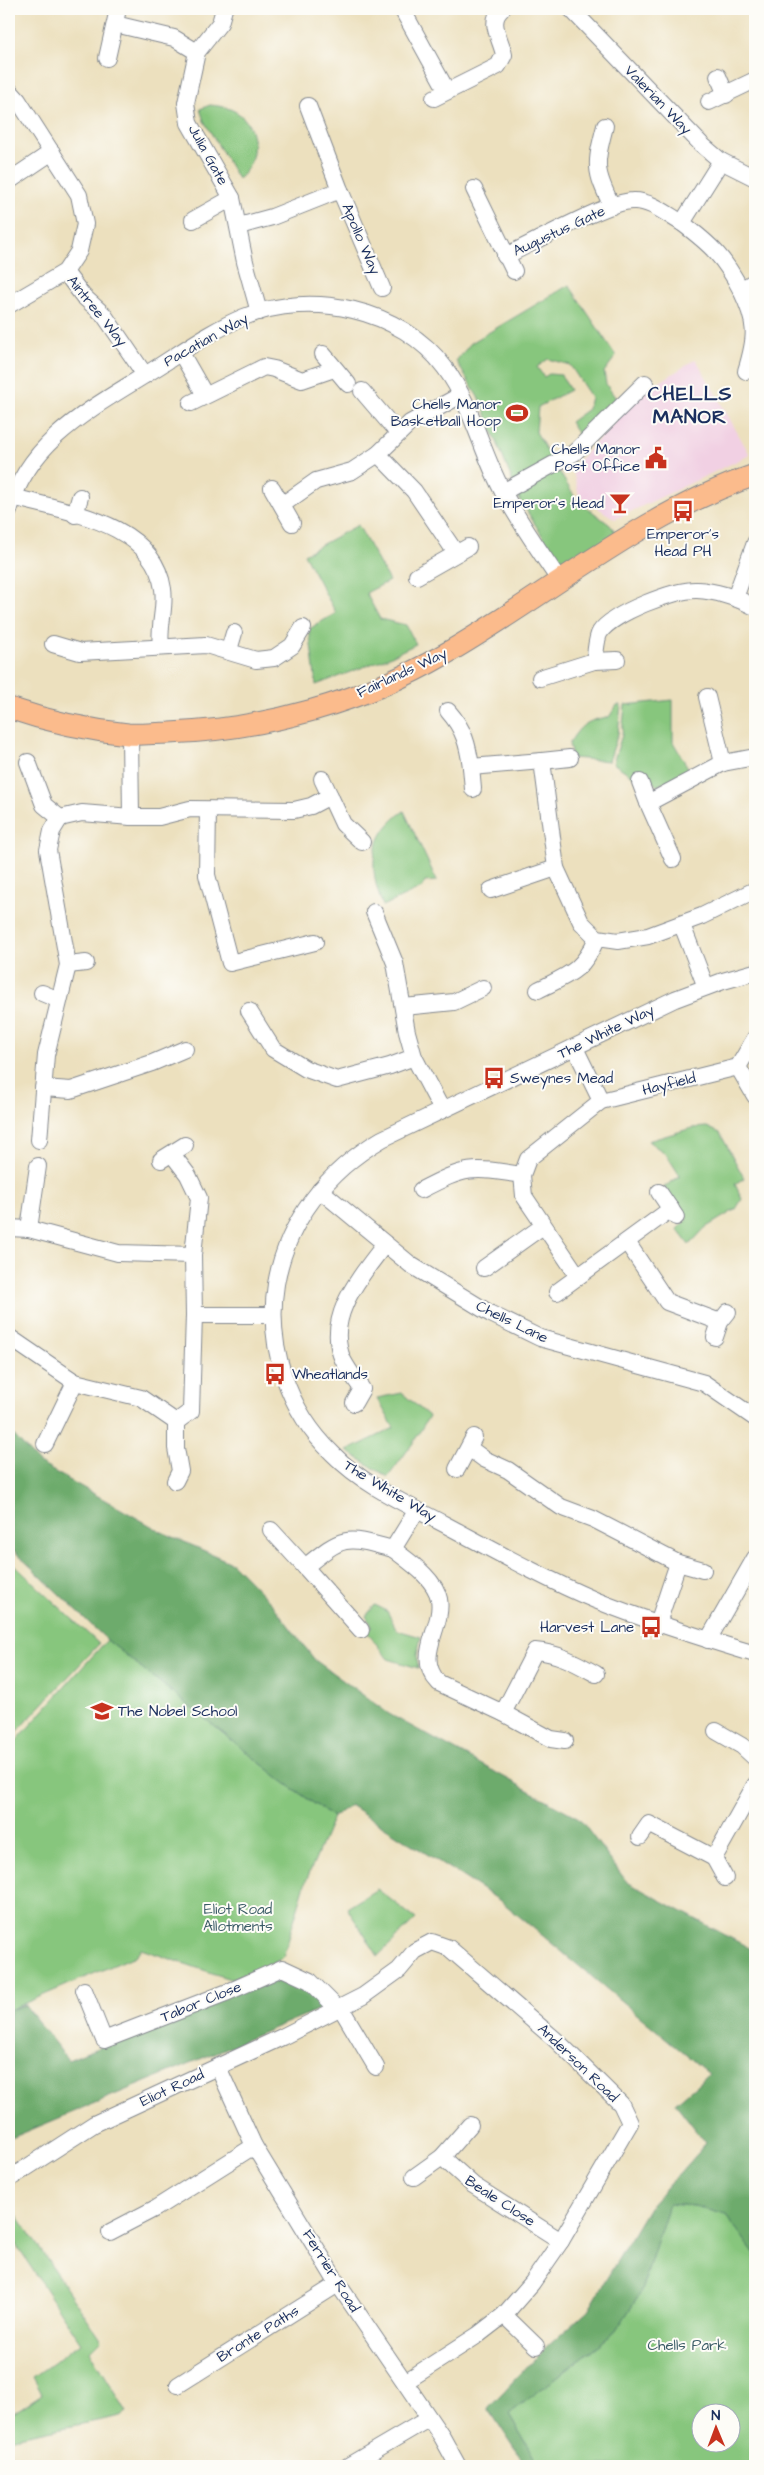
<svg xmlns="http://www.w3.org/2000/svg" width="764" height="2475" font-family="'Architects Daughter',sans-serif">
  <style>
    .built { fill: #f1d0e3 }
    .green { fill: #87c67d; stroke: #517a6e; fill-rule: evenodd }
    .forest { fill: #6dab6c; stroke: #446d65 }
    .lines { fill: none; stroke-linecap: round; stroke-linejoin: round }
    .minor-casing { stroke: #84888e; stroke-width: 18 }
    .major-casing { stroke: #84888e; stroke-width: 23 }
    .minor { stroke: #fff; stroke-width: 16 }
    .major { stroke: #fbbb8c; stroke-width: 21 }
    .labels { text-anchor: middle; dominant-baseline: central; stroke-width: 4; stroke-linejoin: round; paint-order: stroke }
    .street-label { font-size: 15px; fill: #1b2f5e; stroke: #fdfcf7 }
    .poi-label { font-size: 15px; fill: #1b2f5e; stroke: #fdfcf7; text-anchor: end }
    .park-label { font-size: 15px; fill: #3b5c67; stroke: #fdfcf7 }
    .district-label { font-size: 20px; font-weight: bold; letter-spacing: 1px; fill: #1b2f5e; stroke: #fdfcf7 }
  </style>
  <rect width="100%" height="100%" fill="#fdfcf7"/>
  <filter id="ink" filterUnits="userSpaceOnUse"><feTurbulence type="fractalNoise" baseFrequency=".02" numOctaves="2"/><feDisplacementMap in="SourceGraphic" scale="10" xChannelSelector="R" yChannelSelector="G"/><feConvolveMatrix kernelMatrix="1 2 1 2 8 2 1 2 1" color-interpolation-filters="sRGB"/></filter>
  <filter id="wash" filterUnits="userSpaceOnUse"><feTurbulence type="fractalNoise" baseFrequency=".0096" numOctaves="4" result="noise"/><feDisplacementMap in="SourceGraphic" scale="20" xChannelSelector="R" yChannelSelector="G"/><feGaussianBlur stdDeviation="1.12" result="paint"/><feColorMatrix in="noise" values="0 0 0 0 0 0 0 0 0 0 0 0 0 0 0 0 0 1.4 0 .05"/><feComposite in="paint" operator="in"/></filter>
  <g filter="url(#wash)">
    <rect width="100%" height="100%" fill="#ece0be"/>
    <!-- built -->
    <path class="built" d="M696 359 750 455 615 519 579 496 572 468 641 394Z"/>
    <!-- green -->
    <g class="green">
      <path d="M210 105C219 106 228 107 236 112 259 125 259 163 238 179L204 121 200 109Z"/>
      <path d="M569 285 616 356 604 372 606 384 617 400 582 441 570 422 588 409 591 397 570 365 548 359 537 367 544 377 549 374 561 375 570 390 538 407 536 432 552 460 576 499 610 525 617 534 574 562 556 558 520 500 481 402 456 361 471 343Z"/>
      <path d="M358 525 389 581 366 593 380 619 406 625 416 644 387 658 316 685 309 629 336 613 304 554Z"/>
      <path d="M673 700V742L690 771 657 786 648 777 640 781 613 763 622 735 625 705Z"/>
      <path d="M617 705H621L618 734 609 761 572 758 569 744C580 725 587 720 609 717Z"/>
      <path d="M404 811 437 881 425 882 422 888 383 906C368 869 369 835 404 811Z"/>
      <path d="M707 1127 720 1133 744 1178 735 1184 742 1199 736 1209 705 1228 689 1245 677 1229 687 1219 664 1187 680 1176 666 1154 648 1141 692 1128Z"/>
      <path d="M402 1393 429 1416 413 1443 388 1477 347 1451 394 1428 377 1398Z"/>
      <path d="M9 1560 99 1644 9 1740Z"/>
      <path d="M375 1605 387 1611 397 1630 421 1637 417 1655 418 1668 388 1659 367 1632 372 1626 366 1616Z"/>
      <path d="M107 1640 284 1782 333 1817 306 1881 283 1957 276 1962 230 1979 141 1949 135 1956 9 2010V1749Z"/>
      <path d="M377 1889 416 1919 378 1956 347 1908Z"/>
      <path d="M9 2203 101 2340 90 2351 127 2412 121 2416 9 2439V2416L42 2394 33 2377 81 2343 9 2234Z"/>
      <path d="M669 2204 695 2206 726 2215 755 2254V2466H539L509 2414 615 2332 640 2294ZM702 2412H732V2442H702Z"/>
    </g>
    <!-- forest -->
    <g class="forest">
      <path d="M9 1430 39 1463 162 1532 232 1563 272 1604 315 1660 389 1714 579 1818 627 1882 755 1951V2254L726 2215 695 2206 669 2204 640 2294 615 2332 509 2414 539 2466H526L488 2408 537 2356 588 2310 649 2207 706 2143 675 2103 709 2074 502 1902 350 1805 333 1817 284 1782 107 1640 9 1546Z"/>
      <path d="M283 1975 306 1985 327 2006 9 2139V2010L25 2005 68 2060 219 1998Z"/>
    </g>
  </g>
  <g filter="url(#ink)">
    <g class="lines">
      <!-- minor casing -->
      <g class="minor-casing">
        <g id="minor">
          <path d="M224 9 220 23 197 52 186 103 189 123 232 198 245 262 259 312"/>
          <path d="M402 9 447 91"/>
          <path d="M571 9 701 144 721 161 755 178"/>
          <path d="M115 24 174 38 197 52"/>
          <path d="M107 58 118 9"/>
          <path d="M718 76 726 95"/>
          <path d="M9 90 18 100 79 195 85 224 79 251 65 272 9 305"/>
          <path d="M434 98 498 66 504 55C501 38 487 22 502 9"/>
          <path d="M709 102 755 80"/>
          <path d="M308 106 340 190 382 288"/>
          <path d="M605 126C595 165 594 170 612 206"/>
          <path d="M721 161 682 223C711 245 724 257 741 290L755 281"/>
          <path d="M9 181 52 152"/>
          <path d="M474 189 514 271"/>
          <path d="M193 220 232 198"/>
          <path d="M239 226 272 217 340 190"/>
          <path d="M505 256C532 244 608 201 633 201 650 200 668 215 682 223"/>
          <path d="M65 272 83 296 104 315 145 375"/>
          <path d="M741 290C757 323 757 336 746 371"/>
          <path d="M181 353 205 395"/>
          <path d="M323 354 348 384"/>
          <path d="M362 391 398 433"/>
          <path d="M191 403 264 367 274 369 302 380 334 369"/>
          <path d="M378 454 414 491 456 553"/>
          <path d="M272 488 292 523"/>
          <path d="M503 492 574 453 645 383"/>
          <path d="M13 497C66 512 153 522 163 589 166 608 158 627 161 646"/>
          <path d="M282 505 316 481 352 471 378 454 410 423 461 395"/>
          <path d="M9 511C28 439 95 407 153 370 182 352 212 330 244 317 311 290 401 308 445 368 473 406 481 452 503 492 520 523 540 552 560 581"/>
          <path d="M75 515 80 497"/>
          <path d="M417 576 468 547"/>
          <path d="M735 598 755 543"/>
          <path d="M53 644 80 652 206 645 256 660 274 658 292 646 303 628"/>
          <path d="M229 650 234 633"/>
          <path d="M594 661 617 660"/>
          <path d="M540 678 594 661C596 653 596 638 600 632 613 613 675 589 697 590 717 591 737 598 755 607"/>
          <path d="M707 697 723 763"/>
          <path d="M448 711C464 729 468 745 471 767L542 761 556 868 581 922 597 938 618 941 648 936 702 916 755 890"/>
          <path d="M130 734 131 817H159L190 809 294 810 311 806 330 796 343 824 362 842"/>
          <path d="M542 761 570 758"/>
          <path d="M28 762 44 805 60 818 82 813 131 817"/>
          <path d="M471 767 473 789"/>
          <path d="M322 779 330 796"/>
          <path d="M640 782 648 803"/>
          <path d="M208 810 207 875 230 963 315 942"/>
          <path d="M673 859 648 803 723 763 755 757"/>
          <path d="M491 890 556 868"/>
          <path d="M374 912 395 963 407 1032 414 1057"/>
          <path d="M682 925 706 987"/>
          <path d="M68 965 86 963"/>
          <path d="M755 972 723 981 675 999 382 1139C327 1171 287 1221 276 1284 266 1346 288 1411 333 1454 363 1485 406 1504 444 1524 493 1550 543 1578 595 1600 647 1621 701 1638 755 1654"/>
          <path d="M538 990C570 974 582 972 597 938"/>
          <path d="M42 993 59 1000"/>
          <path d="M404 1007 454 1002 483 988"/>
          <path d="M249 1011 273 1049 306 1069 337 1080 390 1066 414 1057 442 1110"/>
          <path d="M575 1048 601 1101"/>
          <path d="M738 1067 755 1096"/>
          <path d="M43 1088 71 1090 152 1063 185 1049"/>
          <path d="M39 1140 46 1055 68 965 48 850 52 831 60 818"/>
          <path d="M161 1160 185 1145"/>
          <path d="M320 1190 411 1265 491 1314 540 1338 704 1383 755 1418"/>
          <path d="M421 1190C467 1166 471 1167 522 1175"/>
          <path d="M659 1192 676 1217"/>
          <path d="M9 1228 29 1229 118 1253 193 1255 199 1198 188 1175 172 1154"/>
          <path d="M29 1229 38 1166"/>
          <path d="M627 1242 667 1302 720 1322"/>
          <path d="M484 1268 543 1226"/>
          <path d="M578 1276 524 1196 522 1175 528 1159 601 1101 738 1067 755 1038"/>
          <path d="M557 1292 671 1209"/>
          <path d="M194 1315H273"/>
          <path d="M9 1337 75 1382 141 1398 176 1422"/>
          <path d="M715 1337 720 1322 728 1312"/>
          <path d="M354 1403 362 1389C356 1380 348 1370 343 1360 324 1317 361 1276 385 1244"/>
          <path d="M45 1444 75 1382"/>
          <path d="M469 1448 484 1459 508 1470 561 1507 593 1519 678 1563 703 1570"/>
          <path d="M457 1469 474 1437"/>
          <path d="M175 1481 180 1471 176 1448V1422L191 1411 194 1315 193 1255"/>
          <path d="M271 1530 305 1567C344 1535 345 1536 393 1549L417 1510"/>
          <path d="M393 1549C408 1561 435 1578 439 1599 444 1628 413 1656 439 1683L503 1713 551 1739 565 1741"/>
          <path d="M305 1567 361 1630"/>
          <path d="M658 1623 678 1563"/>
          <path d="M708 1640 755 1558"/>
          <path d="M503 1713 535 1651C559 1653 576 1663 596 1674"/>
          <path d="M716 1731 742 1746 755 1758"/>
          <path d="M640 1837 649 1824 714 1858"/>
          <path d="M725 1878 714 1858 755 1785"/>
          <path d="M84 1990 104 2040 228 1992 282 1968 310 1981 338 2009"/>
          <path d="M341 2008 376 2067"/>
          <path d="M218 2067 254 2146 338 2284 442 2437 458 2466"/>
          <path d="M442 2157 473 2185 561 2241"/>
          <path d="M414 2177 442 2157 470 2125"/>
          <path d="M9 2179 94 2124 282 2037 363 1996 399 1970 415 1951 432 1942 449 1948 558 2042 621 2104 630 2123 561 2241 532 2283 504 2315 478 2335 405 2382"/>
          <path d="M110 2232 156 2208 254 2146"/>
          <path d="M504 2315 536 2346"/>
          <path d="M178 2385 338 2284"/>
          <path d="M348 2466 428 2419"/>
        </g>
      </g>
      <!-- major casing -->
      <g class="major-casing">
        <path id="major" d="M9 708C47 721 88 730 128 734 141 735 156 733 169 733 263 730 363 702 445 654 548 595 641 514 755 475"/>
      </g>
      <!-- minor -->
      <use href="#minor" class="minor"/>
      <!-- major -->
      <use href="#major" class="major"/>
    </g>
  </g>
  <!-- icons -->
  <defs>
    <g id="stadium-bare" transform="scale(1.725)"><path d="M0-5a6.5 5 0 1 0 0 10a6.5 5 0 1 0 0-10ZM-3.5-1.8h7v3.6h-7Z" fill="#c8321e" stroke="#fdfcf7" stroke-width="2.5" paint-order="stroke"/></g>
    <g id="civic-bare" transform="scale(1.725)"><path d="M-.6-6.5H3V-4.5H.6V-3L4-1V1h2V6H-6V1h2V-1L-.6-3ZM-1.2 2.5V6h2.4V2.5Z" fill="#c8321e" stroke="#fdfcf7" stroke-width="2.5" paint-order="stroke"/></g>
    <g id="bar-bare" transform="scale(1.725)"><path d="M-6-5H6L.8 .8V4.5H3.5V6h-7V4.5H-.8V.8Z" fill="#c8321e" stroke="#fdfcf7" stroke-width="2.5" paint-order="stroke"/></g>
    <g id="bus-bare" transform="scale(1.725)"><path d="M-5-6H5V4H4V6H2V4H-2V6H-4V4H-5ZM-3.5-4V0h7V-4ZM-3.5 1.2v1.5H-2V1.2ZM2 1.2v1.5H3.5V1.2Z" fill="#c8321e" stroke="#fdfcf7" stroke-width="2.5" paint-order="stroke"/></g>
    <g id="school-bare" transform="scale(1.725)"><path d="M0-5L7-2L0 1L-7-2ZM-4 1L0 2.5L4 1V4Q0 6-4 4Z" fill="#c8321e" stroke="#fdfcf7" stroke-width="2.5" paint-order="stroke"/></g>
  </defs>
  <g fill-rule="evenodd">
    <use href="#stadium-bare" x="517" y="413"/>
    <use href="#civic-bare" x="656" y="458"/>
    <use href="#bar-bare" x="620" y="503"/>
    <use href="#bus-bare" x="683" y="511"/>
    <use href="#bus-bare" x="494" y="1078"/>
    <use href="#bus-bare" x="275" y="1374"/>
    <use href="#bus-bare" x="651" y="1627"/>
    <use href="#school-bare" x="102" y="1711"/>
  </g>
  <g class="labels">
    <!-- street labels -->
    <g class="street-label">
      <text transform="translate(658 100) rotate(46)">Valerian Way</text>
      <text transform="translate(208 155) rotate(61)">Julia Gate</text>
      <text transform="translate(559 231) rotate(-25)">Augustus Gate</text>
      <text transform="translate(361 239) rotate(67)">Apollo Way</text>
      <text transform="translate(97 311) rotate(51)">Aintree Way</text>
      <text transform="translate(206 340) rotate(-29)">Pacatian Way</text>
      <text transform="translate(402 673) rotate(-25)">Fairlands Way</text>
      <text transform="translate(606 1032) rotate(-26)">The White Way</text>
      <text transform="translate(669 1084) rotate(-14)">Hayfield</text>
      <text transform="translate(512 1322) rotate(26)">Chells Lane</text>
      <text transform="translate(390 1491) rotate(31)">The White Way</text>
      <text transform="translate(201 2002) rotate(-22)">Tabor Close</text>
      <text transform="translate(578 2063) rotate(44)">Anderson Road</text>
      <text transform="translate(172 2088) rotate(-25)">Eliot Road</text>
      <text transform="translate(500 2201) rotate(33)">Beale Close</text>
      <text transform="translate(331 2271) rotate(58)">Ferrier Road</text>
      <text transform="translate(258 2334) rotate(-32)">Bronte Paths</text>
    </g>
    <!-- poi labels -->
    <g class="poi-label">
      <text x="501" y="404">Chells Manor<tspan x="501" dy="17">Basketball Hoop</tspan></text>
      <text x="640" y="449">Chells Manor<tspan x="640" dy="17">Post Office</tspan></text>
      <text x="604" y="503">Emperor's Head</text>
      <text x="683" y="534" text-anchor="middle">Emperor's<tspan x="683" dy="17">Head PH</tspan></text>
      <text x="510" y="1078" text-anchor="start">Sweynes Mead</text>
      <text x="292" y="1374" text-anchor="start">Wheatlands</text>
      <text x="634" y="1627">Harvest Lane</text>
      <text x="118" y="1711" text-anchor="start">The Nobel School</text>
    </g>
    <!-- park labels -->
    <g class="park-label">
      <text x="238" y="1909">Eliot Road<tspan x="238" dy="17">Allotments</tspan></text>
      <text x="687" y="2345">Chells Park</text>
    </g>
    <!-- district labels -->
    <g class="district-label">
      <text x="690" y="394">CHELLS<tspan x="690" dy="23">MANOR</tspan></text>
    </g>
  </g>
  <!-- margin -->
  <rect width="764" height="2475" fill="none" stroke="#fdfcf7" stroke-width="30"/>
  <!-- north arrow -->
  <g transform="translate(716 2428) rotate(359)"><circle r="24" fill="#fdfcf7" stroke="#a3aaba"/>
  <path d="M0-4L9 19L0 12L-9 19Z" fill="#c8321e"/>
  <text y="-8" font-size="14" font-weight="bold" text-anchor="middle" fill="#1b2f5e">N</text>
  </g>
</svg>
